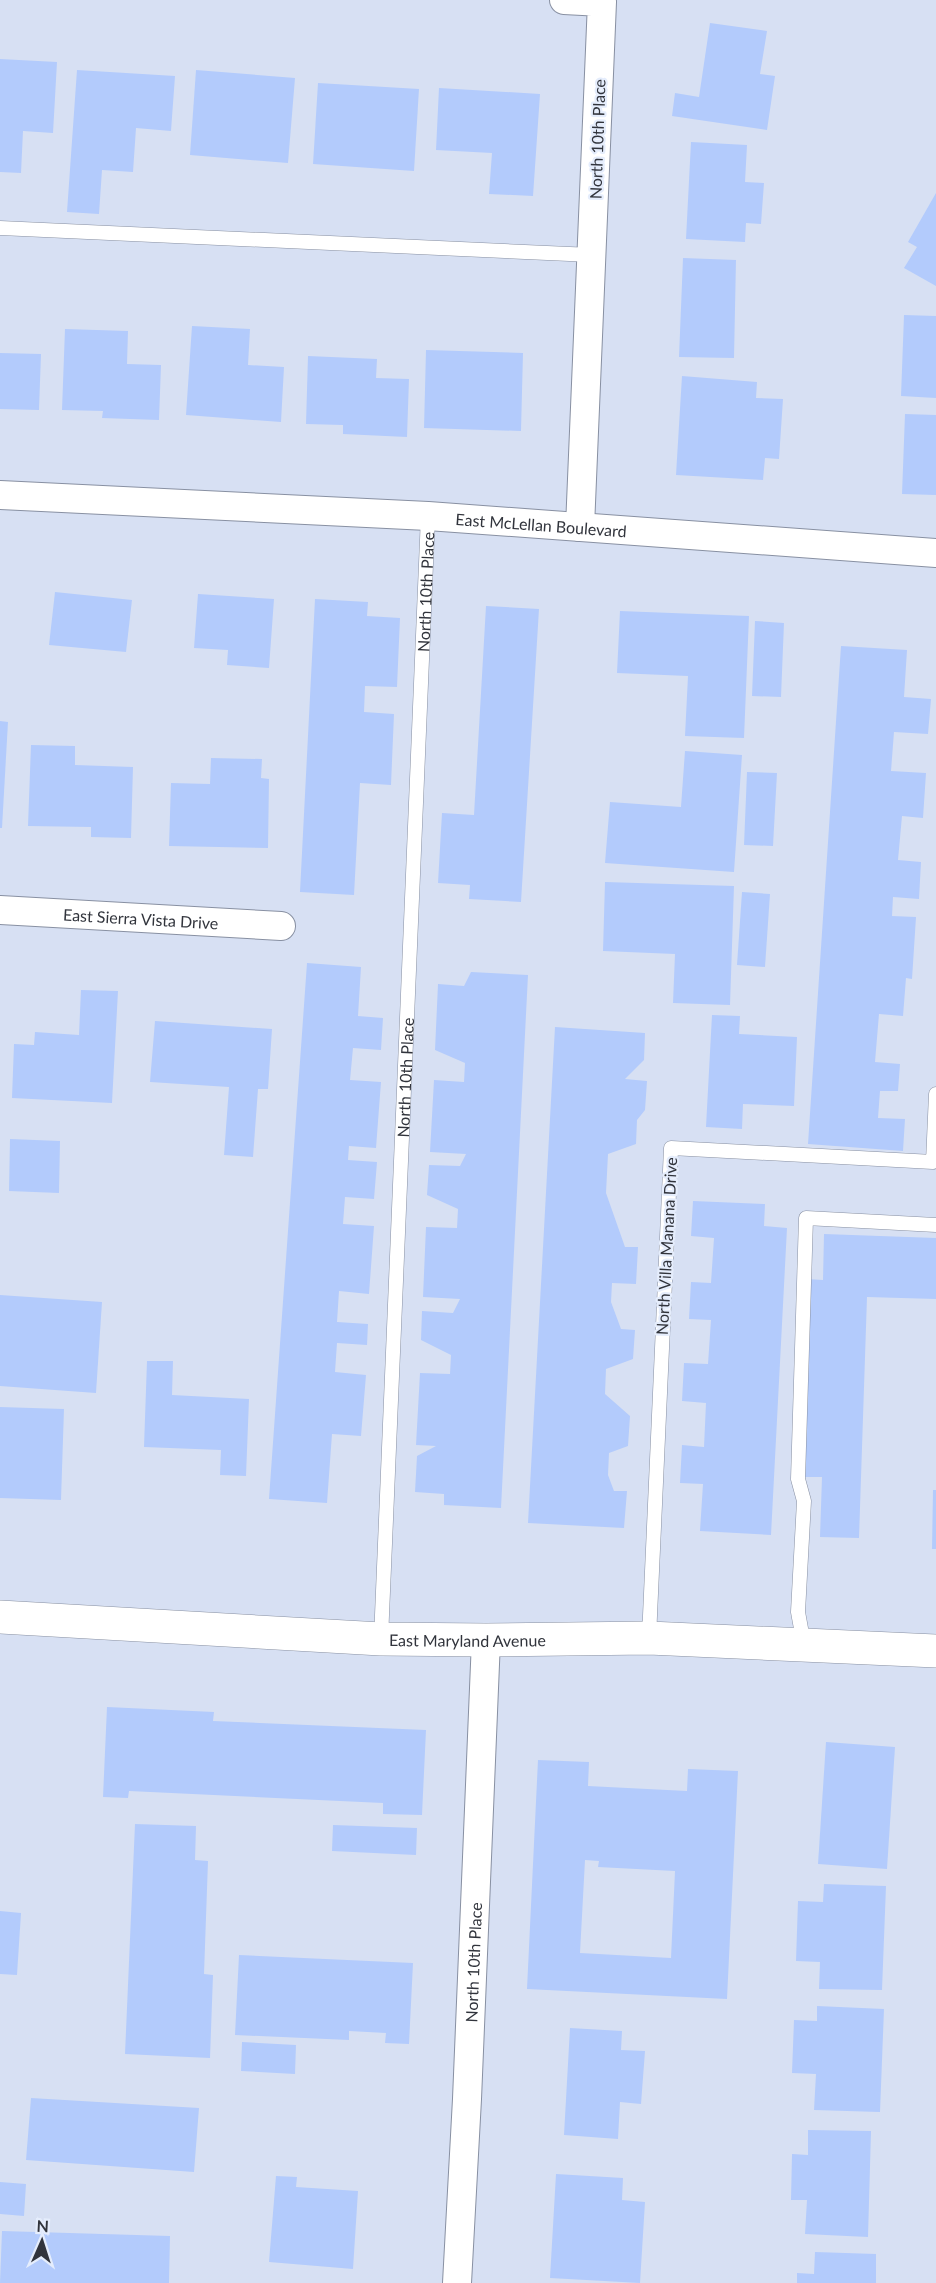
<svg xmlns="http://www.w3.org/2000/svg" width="936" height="2283" font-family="Lato,sans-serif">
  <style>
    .building { fill: #b3cbfc; fill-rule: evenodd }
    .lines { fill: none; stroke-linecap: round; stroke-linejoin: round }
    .service-casing { stroke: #8890a2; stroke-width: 15 }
    .minor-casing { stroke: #8890a2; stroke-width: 30 }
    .tertiary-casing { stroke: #8890a2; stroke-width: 34 }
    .service { stroke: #fff; stroke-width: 14 }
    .minor { stroke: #fff; stroke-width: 28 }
    .tertiary { stroke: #fff; stroke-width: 33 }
    .labels { text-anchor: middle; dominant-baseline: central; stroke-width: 4.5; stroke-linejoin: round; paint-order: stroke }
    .street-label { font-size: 16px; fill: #31343c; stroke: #e5edfc }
  </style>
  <rect width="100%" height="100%" fill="#d7e0f3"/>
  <!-- building -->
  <g class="building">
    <path d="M710 23 767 31 760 74 775 76 767 130 672 116 675 93 699 97Z"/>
    <path d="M0 59 57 62 53 133 23 131 21 173 0 172Z"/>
    <path d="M77 70 175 76 171 131 136 128 133 172 102 170 99 214 67 212Z"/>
    <path d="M196 70 295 78 288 163 190 155Z"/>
    <path d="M318 83 419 89 414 171 313 164Z"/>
    <path d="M439 88 540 94 533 196 489 194 492 153 436 150Z"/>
    <path d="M691 142 747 145 745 182 764 183 761 224 746 223 745 242 686 239Z"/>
    <path d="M936 193V286L904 268 917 247 908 242Z"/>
    <path d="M683 258 736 260 734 358 679 357Z"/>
    <path d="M904 315 936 316V398L901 396Z"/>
    <path d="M192 326 250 329 248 365 284 367 281 422 186 415Z"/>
    <path d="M65 329 128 331 127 364 161 365 159 420 102 418 103 411 62 410Z"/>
    <path d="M426 350 523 353 521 431 424 428Z"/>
    <path d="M0 353 41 354 39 410 0 409Z"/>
    <path d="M308 356 377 359 376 378 409 379 407 437 343 434V425L306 424Z"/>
    <path d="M682 376 757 382 756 398 783 399 779 459 765 458 763 480 676 475Z"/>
    <path d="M905 414 936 415V495L902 494Z"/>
    <path d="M55 592 132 600 126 652 49 645Z"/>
    <path d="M198 594 274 599 269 668 227 665 228 650 194 648Z"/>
    <path d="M315 599 368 602 367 616 400 618 397 687 365 686 364 712 394 714 391 785 360 783 354 895 300 892Z"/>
    <path d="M486 606 539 609 521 902 469 899 470 885 438 883 442 813 474 815Z"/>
    <path d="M620 611 749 616 744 738 685 736 688 676 617 673Z"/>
    <path d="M755 621 784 623 781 697 752 696Z"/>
    <path d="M841 646 907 650 904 697 931 699 928 734 894 732 891 771 926 773 923 818 902 816 898 860 921 862 919 899 893 897 892 916 916 917 912 979 906 978 903 1016 879 1014 875 1062 900 1064 898 1091H880L878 1118 905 1119 903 1151 808 1144Z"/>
    <path d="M0 721 8 722 2 828H0Z"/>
    <path d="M31 745 75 746V765L133 767 131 838 91 837V827L28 826Z"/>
    <path d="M685 751 742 755 734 872 605 863 610 802 681 807Z"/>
    <path d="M211 758 262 759 261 778 269 779 268 848 169 846 171 783 210 784Z"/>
    <path d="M747 772 777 773 773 846 744 845Z"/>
    <path d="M605 882 734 886 730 1005 673 1003 675 954 603 951Z"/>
    <path d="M742 892 770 894 765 967 737 965Z"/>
    <path d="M307 963 361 967 358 1016 383 1018 381 1050 353 1048 350 1080 381 1082 376 1148 349 1146 348 1160 377 1162 374 1199 345 1197 343 1224 374 1226 369 1294 339 1291 337 1322 368 1324 367 1345 337 1343 335 1372 366 1375 361 1436 332 1434 327 1503 269 1499Z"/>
    <path d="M471 972 528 975 501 1508 444 1505V1494L415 1492 417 1456 436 1446 416 1445 420 1373 450 1374 451 1355 421 1340 422 1311 453 1313 460 1299 423 1297 426 1227 457 1228 458 1209 427 1195 429 1165 460 1166 466 1154 430 1152 434 1080 464 1082 465 1063 435 1050 438 984 464 986Z"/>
    <path d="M81 990 118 991 112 1103 12 1098 14 1044 34 1045 35 1032 79 1035Z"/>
    <path d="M712 1015 740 1016 739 1034 797 1037 794 1106 743 1104 742 1129 706 1127Z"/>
    <path d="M155 1021 272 1029 268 1089H258L253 1157 224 1155 229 1087 150 1082Z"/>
    <path d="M555 1027 645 1033 644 1060 625 1079 647 1081 645 1110 637 1120 636 1144 608 1154 606 1193 625 1247H638L636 1284 612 1283 611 1302 621 1329 635 1330 633 1359 606 1369 605 1394 630 1416 628 1446 609 1453 608 1475 614 1491H627L624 1528 528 1523Z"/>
    <path d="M10 1139 60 1141 59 1193 9 1191Z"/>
    <path d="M693 1201 765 1204 764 1226 787 1228 771 1535 700 1531 703 1484 680 1483 682 1445 704 1447 706 1403 682 1401 684 1363 708 1364 711 1320 689 1319 691 1282 711 1283 714 1238 691 1236Z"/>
    <path d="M824 1234 936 1238V1299L867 1297 859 1538 820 1537 822 1477H802L807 1279 823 1280Z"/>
    <path d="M0 1295 102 1302 96 1393 0 1386Z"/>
    <path d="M147 1361H173L172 1395 249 1399 246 1476 220 1475 221 1450 144 1447Z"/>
    <path d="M0 1407 64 1409 61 1500 0 1498Z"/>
    <path d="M933 1490H936V1549H932Z"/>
    <path d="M107 1707 214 1712 213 1721 426 1730 422 1815 383 1814V1803L129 1791 128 1798 103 1797Z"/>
    <path d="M826 1742 895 1747 887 1869 818 1864Z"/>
    <path d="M538 1760 589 1762 588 1786 687 1791 688 1769 738 1771 727 1999 527 1989ZM585 1860 599 1861 598 1867 675 1871 671 1958 580 1953Z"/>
    <path d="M135 1824 196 1826 195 1860 208 1861 204 1974 213 1975 210 2058 125 2054Z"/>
    <path d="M333 1825 417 1828 416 1855 332 1851Z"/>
    <path d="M824 1884 886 1886 882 1990 819 1989 820 1962 796 1961 798 1901 823 1902Z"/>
    <path d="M0 1911 21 1913 17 1975 0 1974Z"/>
    <path d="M239 1955 413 1963 409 2044 385 2043 386 2033 349 2031V2040L235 2035Z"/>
    <path d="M817 2006 884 2009 880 2112 814 2110 816 2074 792 2073 794 2020 817 2021Z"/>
    <path d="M570 2028 622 2031 621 2050 645 2051 641 2104 620 2102 618 2139 564 2135Z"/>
    <path d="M242 2042 296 2045 295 2074 241 2071Z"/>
    <path d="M31 2098 199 2108 194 2172 26 2160Z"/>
    <path d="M808 2130 871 2131 868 2237 805 2234 807 2200H791L792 2154 808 2155Z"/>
    <path d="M556 2174 623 2178 622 2200 645 2202 640 2283 550 2278Z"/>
    <path d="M276 2176 297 2177 296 2187 358 2191 353 2269 269 2262Z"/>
    <path d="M0 2182 26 2184 24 2216 0 2214Z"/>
    <path d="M2 2231 170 2236 169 2283H0Z"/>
    <path d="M815 2252 876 2254V2283H797V2273L814 2274Z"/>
  </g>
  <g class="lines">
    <!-- service casing -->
    <g class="service-casing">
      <g id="service">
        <path d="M0 228 592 255"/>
        <path d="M649 1638 671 1148 933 1162 936 1094"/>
        <path id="s1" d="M381 1639 428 516"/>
        <path d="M804 1645 798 1612 804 1501 798 1479 806 1218 936 1225"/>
      </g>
    </g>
    <!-- minor casing -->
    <g class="minor-casing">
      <g id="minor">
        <path d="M564 0 602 2 580 527"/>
        <path id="s2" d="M0 495 428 516 936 553"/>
        <path id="s3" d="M0 910 281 926"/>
        <path id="s4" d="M457 2283 467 2099 486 1640"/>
      </g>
    </g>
    <!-- tertiary casing -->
    <g class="tertiary-casing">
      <g id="tertiary">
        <path id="s5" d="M0 1617 381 1639 486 1640 649 1638 936 1651"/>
      </g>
    </g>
    <!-- service -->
    <use href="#service" class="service"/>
    <!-- minor -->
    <use href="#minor" class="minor"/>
    <!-- tertiary -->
    <use href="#tertiary" class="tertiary"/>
  </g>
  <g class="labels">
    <!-- street labels -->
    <g class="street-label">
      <text transform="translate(597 139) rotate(-88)">North 10th Place</text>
      <text stroke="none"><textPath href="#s2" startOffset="542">East McLellan Boulevard</textPath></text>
      <text stroke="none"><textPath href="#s1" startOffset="1048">North 10th Place</textPath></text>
      <text stroke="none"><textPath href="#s3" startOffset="141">East Sierra Vista Drive</textPath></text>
      <text stroke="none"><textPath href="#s1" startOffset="562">North 10th Place</textPath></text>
      <text transform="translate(666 1246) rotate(-87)">North Villa Manana Drive</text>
      <text stroke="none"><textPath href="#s5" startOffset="468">East Maryland Avenue</textPath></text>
      <text stroke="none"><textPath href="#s4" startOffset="321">North 10th Place</textPath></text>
    </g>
  </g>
  <!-- north arrow -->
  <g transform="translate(42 2241) rotate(3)" stroke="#e5edfc" stroke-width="4.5" paint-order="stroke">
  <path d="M0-4.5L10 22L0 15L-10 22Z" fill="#31343c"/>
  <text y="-9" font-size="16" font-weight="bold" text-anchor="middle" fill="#31343c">N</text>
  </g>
</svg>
